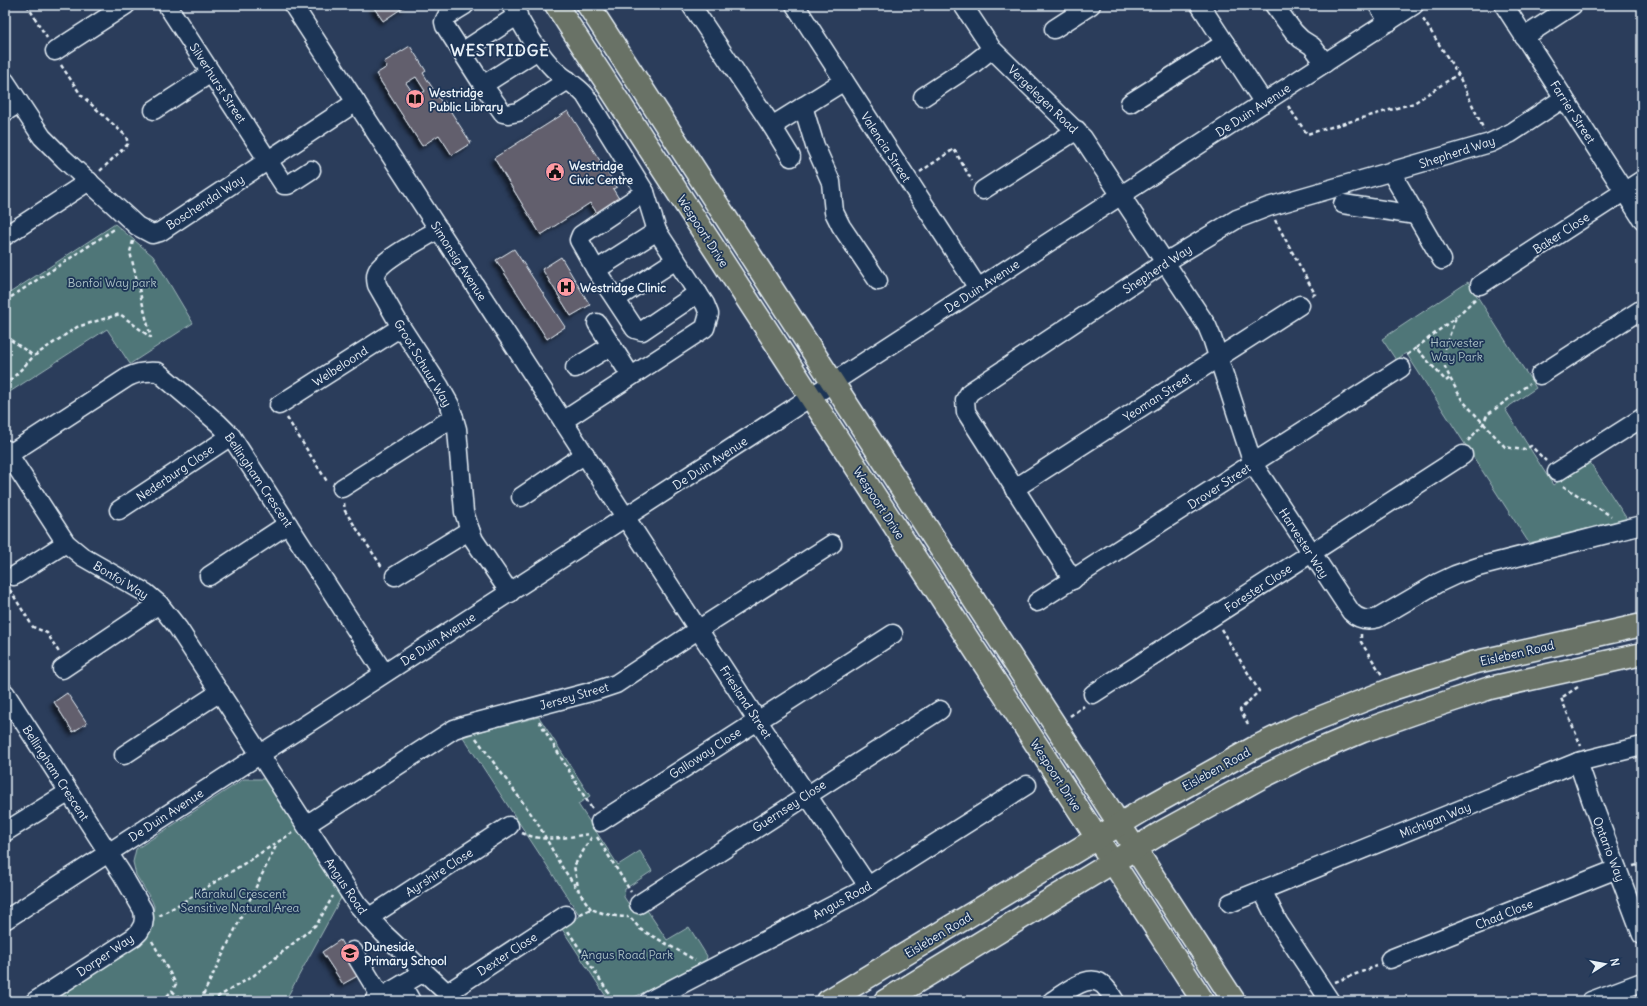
<svg xmlns="http://www.w3.org/2000/svg" width="1647" height="1006" font-family="Delius,sans-serif">
  <style>
    .green { fill: #507678; stroke: #9cb4b8 }
    .building { fill: #625e6d; stroke: #e8f1f8; fill-rule: evenodd; filter: url(#shadow) }
    .lines { fill: none; stroke-linecap: round; stroke-linejoin: round }
    .minor-casing { stroke: #e8f1f8; stroke-width: 21 }
    .major-casing { stroke: #e8f1f8; stroke-width: 25 }
    .path { stroke: #e8f1f8; stroke-width: 2.5; stroke-dasharray: 4 3; stroke-linecap: butt }
    .minor { stroke: #1d3557; stroke-width: 18 }
    .major { stroke: #697266; stroke-width: 22 }
    .labels { text-anchor: middle; dominant-baseline: central; stroke-width: 3.5; stroke-linejoin: round; paint-order: stroke }
    .street-label { font-size: 12px; fill: #e8f1f8; stroke: #1d3557 }
    .poi-label { font-size: 12px; font-weight: bold; fill: #e8f1f8; stroke: #1d3557; text-anchor: start }
    .park-label { font-size: 12px; fill: #abc0c5; stroke: #1d3557 }
    .district-label { font-size: 16px; font-weight: bold; letter-spacing: 1px; fill: #e8f1f8; stroke: #1d3557 }
  </style>
  <defs>
    <filter id="shadow"><feDropShadow dx="-3.5" dy="3.5" stdDeviation="2" flood-color="#0009"/></filter>
  </defs>
  <rect width="100%" height="100%" fill="#2b3d5b"/>
  <filter id="ink" filterUnits="userSpaceOnUse"><feTurbulence type="fractalNoise" baseFrequency=".025" numOctaves="2"/><feDisplacementMap in="SourceGraphic" scale="8" xChannelSelector="R" yChannelSelector="G"/><feConvolveMatrix kernelMatrix="1 2 1 2 8 2 1 2 1" color-interpolation-filters="sRGB"/></filter>
  <g filter="url(#ink)">
    <!-- green -->
    <g class="green">
      <path d="M115 224 153 256 193 323 130 364 107 329 5 395V296Z"/>
      <path d="M1468 282 1536 388 1505 409 1553 485 1589 461 1627 519 1529 543 1406 353 1396 360 1382 339Z"/>
      <path d="M539 717 590 796 578 804 618 865 640 851 652 871 625 889 624 897 634 912 640 914 647 910 667 940 689 927 707 956 706 960 627 1001H609L562 929 580 916 463 737 485 730Z"/>
      <path d="M244 779H266L338 891 341 898 285 1001H52L142 943 152 929 154 906 152 901 136 875 133 862 136 849Z"/>
    </g>
    <!-- building -->
    <g class="building">
      <path d="M372 5H407L383 21Z"/>
      <path d="M410 46 426 71 423 73 442 103 444 101 471 143 452 155 439 135 422 146 376 74 387 67 384 62ZM416 77 425 91 416 97 406 83Z"/>
      <path d="M568 111 617 187 613 189 621 202 599 216 590 203 541 235 494 158Z"/>
      <path d="M514 249 565 327 547 339 496 260Z"/>
      <path d="M561 257 590 305 571 316 542 269Z"/>
      <path d="M67 693 87 723 73 732 54 702Z"/>
      <path d="M340 940 361 974 343 984 322 952Z"/>
    </g>
    <g class="lines">
      <!-- minor casing -->
      <g class="minor-casing">
        <g id="minor">
          <path d="M167 5 284 185H288L311 170"/>
          <path d="M293 5 757 720 868 886"/>
          <path d="M465 5 447 16 444 22 445 26 483 85 503 113 508 114 518 112 568 80"/>
          <path d="M511 5C523 25 534 48 550 65 560 77 574 83 585 95L645 192 657 231 705 304 709 314 705 328 563 421"/>
          <path d="M691 5 772 126 844 81"/>
          <path d="M795 5 978 288"/>
          <path d="M963 5 992 49 1083 138 1207 326 1212 338 1253 464 1351 612C1359 620 1367 621 1378 618L1438 583 1455 575 1478 567 1642 525"/>
          <path d="M1200 5 1264 103"/>
          <path d="M1274 5 1294 32 1301 39 1312 46 1325 63"/>
          <path d="M1378 5 1389 22"/>
          <path d="M1504 5 1642 219"/>
          <path d="M1054 29 1091 5"/>
          <path d="M1524 37 1573 5"/>
          <path d="M55 51 126 5"/>
          <path d="M462 52 518 15"/>
          <path d="M5 81 42 137 64 159 137 226 152 234 160 232 356 102"/>
          <path d="M483 85 538 50"/>
          <path d="M923 97 973 64 992 49"/>
          <path d="M1130 103 1225 43"/>
          <path d="M803 106 815 146 831 182 834 212 841 226 878 281"/>
          <path d="M154 110 211 73"/>
          <path d="M5 112 19 103"/>
          <path d="M772 126 791 157"/>
          <path d="M1391 172 1442 260"/>
          <path d="M983 190 1077 130"/>
          <path d="M645 192 581 235 579 240 596 270 635 329 642 331 698 293"/>
          <path d="M1343 204 1416 215"/>
          <path d="M439 229C425 238 386 257 378 270 375 275 376 280 377 285L401 327 440 387 450 405 457 429 464 512 470 530 474 540 510 593"/>
          <path d="M5 236 89 181"/>
          <path d="M596 270 657 231"/>
          <path d="M1480 285 1642 180"/>
          <path d="M616 299 676 260"/>
          <path d="M597 323 631 376"/>
          <path d="M575 368 612 345"/>
          <path d="M1540 375 1642 309"/>
          <path d="M279 405 401 327"/>
          <path d="M5 449 66 543 83 557 146 593 159 604 178 628 357 904 383 933 447 993 452 1001"/>
          <path d="M5 457 128 377C138 372 147 371 158 372L218 423 231 436 384 673"/>
          <path d="M1557 472 1642 418"/>
          <path d="M342 488 454 417"/>
          <path d="M1014 489 1300 305"/>
          <path d="M521 497 585 454"/>
          <path d="M119 510 231 436"/>
          <path d="M14 576 66 543"/>
          <path d="M209 576 288 524"/>
          <path d="M395 576 470 530"/>
          <path d="M1073 580 966 412 965 400 970 392 1164 263 1237 219 1268 207 1490 143 1511 133 1564 98"/>
          <path d="M1037 602 1401 368"/>
          <path d="M62 669 159 604"/>
          <path d="M5 693 122 874 143 910 144 918 143 925 139 932 134 937 35 1001"/>
          <path d="M1093 694 1463 455"/>
          <path d="M124 755 220 692"/>
          <path d="M1578 762 1592 802 1642 935"/>
          <path d="M600 822 893 634"/>
          <path d="M306 825 454 729 466 725 598 690 616 684 699 629 832 544"/>
          <path d="M5 832 69 792"/>
          <path d="M1262 890 1278 922 1330 1001"/>
          <path d="M1230 903 1578 762 1642 746"/>
          <path d="M639 904 940 710"/>
          <path d="M368 918 509 826"/>
          <path d="M5 920 1414 5"/>
          <path d="M353 951 381 997"/>
          <path d="M1390 959 1617 869"/>
          <path d="M402 985 411 1001"/>
          <path d="M447 993 566 915"/>
          <path d="M374 1001 424 972"/>
          <path d="M649 1001 857 893 1027 785"/>
          <path d="M1052 1001C1067 992 1091 969 1106 988 1110 992 1112 997 1115 1001"/>
          <path d="M1591 1001 1642 982"/>
        </g>
      </g>
      <!-- major casing -->
      <g class="major-casing">
        <g id="major">
          <path d="M556 5 1203 1001"/>
          <path d="M588 5 1234 1001"/>
          <path d="M828 1001 1150 806 1254 748 1299 726 1395 688 1472 663 1642 625"/>
          <path d="M885 1001 1164 831 1260 778 1309 754 1363 731 1417 712 1490 688 1642 654"/>
        </g>
      </g>
      <!-- path -->
      <g class="path">
        <path d="M27 5 47 38"/>
        <path d="M1423 19 1458 74 1484 130"/>
        <path d="M61 65 81 95 126 136 128 144 100 171"/>
        <path d="M1288 106 1307 134 1414 103 1458 74"/>
        <path d="M920 172 954 149 972 181"/>
        <path d="M1275 220 1315 294 1311 296"/>
        <path d="M133 241 130 252 151 338"/>
        <path d="M1475 299 1456 317 1445 348V367L1450 378 1462 400 1505 447 1523 450 1531 446 1546 461"/>
        <path d="M5 301 116 228"/>
        <path d="M5 336 34 356"/>
        <path d="M1416 348 1456 317"/>
        <path d="M1407 355 1416 348 1446 381 1450 378"/>
        <path d="M5 386 34 356 77 327 120 314 150 337"/>
        <path d="M287 418 328 483"/>
        <path d="M1468 441 1483 424 1487 415 1529 384"/>
        <path d="M1563 486 1611 516"/>
        <path d="M344 503 345 511 382 567"/>
        <path d="M10 590 33 627 47 633 60 654"/>
        <path d="M1221 629 1259 691 1240 710 1248 724"/>
        <path d="M1361 634V642L1382 675"/>
        <path d="M1578 687 1561 698 1581 746"/>
        <path d="M1070 716 1084 706"/>
        <path d="M539 721 592 809"/>
        <path d="M476 738 537 822 560 864 578 890"/>
        <path d="M522 833C544 843 567 837 590 834"/>
        <path d="M597 837 631 892"/>
        <path d="M1633 866 1642 864"/>
        <path d="M591 909 579 892 574 866 593 835"/>
        <path d="M580 914 591 909C604 914 615 917 629 917"/>
        <path d="M159 916 190 898 292 833"/>
        <path d="M631 918 640 929 695 960"/>
        <path d="M568 931 614 1001"/>
        <path d="M152 941 176 984 172 991"/>
        <path d="M1335 982 1377 966"/>
        <path d="M162 1001 172 991 184 1001"/>
        <path d="M200 1001 277 844"/>
        <path d="M211 1001 253 976 317 924 333 896"/>
      </g>
      <!-- minor -->
      <use href="#minor" class="minor"/>
      <!-- major -->
      <use href="#major" class="major"/>
    </g>
  </g>
  <!-- icons -->
  <defs>
    <g id="library-disc" transform="scale(1)"><circle r="9.5" fill="#ff9aa2" stroke="#1d3557"/><path d="M-6-4Q-3-5.5-.7-3.5V5Q-3 3-6 4ZM6-4Q3-5.5 .7-3.5V5Q3 3 6 4Z" fill="#111"/></g>
    <g id="civic-disc" transform="scale(1)"><circle r="9.5" fill="#ff9aa2" stroke="#1d3557"/><path d="M-.6-6.5H3V-4.5H.6V-3L4-1V1h2V6H-6V1h2V-1L-.6-3ZM-1.2 2.5V6h2.4V2.5Z" fill="#111"/></g>
    <g id="hospital-disc" transform="scale(1)"><circle r="9.5" fill="#ff9aa2" stroke="#1d3557"/><path d="M-5-5h3v3.5h4V-5h3V5h-3V1.5h-4V5h-3Z" fill="#111"/></g>
    <g id="school-disc" transform="scale(1)"><circle r="9.5" fill="#ff9aa2" stroke="#1d3557"/><path d="M0-5L7-2L0 1L-7-2ZM-4 1L0 2.5L4 1V4Q0 6-4 4Z" fill="#111"/></g>
  </defs>
  <g fill-rule="evenodd">
    <use href="#library-disc" x="415" y="99"/>
    <use href="#civic-disc" x="555" y="172"/>
    <use href="#hospital-disc" x="566" y="287"/>
    <use href="#school-disc" x="350" y="953"/>
  </g>
  <g class="labels">
    <!-- street labels -->
    <g class="street-label">
      <text transform="translate(218 83) rotate(57)">Silverhurst Street</text>
      <text transform="translate(1043 99) rotate(44)">Vergelegen Road</text>
      <text transform="translate(1253 110) rotate(-33)">De Duin Avenue</text>
      <text transform="translate(1573 112) rotate(57)">Farrier Street</text>
      <text transform="translate(886 147) rotate(57)">Valencia Street</text>
      <text transform="translate(1457 152) rotate(-18)">Shepherd Way</text>
      <text transform="translate(205 202) rotate(-33)">Boschendal Way</text>
      <text transform="translate(703 231) rotate(57)">Wespoort Drive</text>
      <text transform="translate(1561 233) rotate(-33)">Baker Close</text>
      <text transform="translate(459 261) rotate(57)">Simonsig Avenue</text>
      <text transform="translate(1157 269) rotate(-33)">Shepherd Way</text>
      <text transform="translate(982 286) rotate(-33)">De Duin Avenue</text>
      <text transform="translate(423 363) rotate(59)">Groot Schuur Way</text>
      <text transform="translate(340 366) rotate(-33)">Welbeloond</text>
      <text transform="translate(1157 397) rotate(-33)">Yeoman Street</text>
      <text transform="translate(710 463) rotate(-33)">De Duin Avenue</text>
      <text transform="translate(175 473) rotate(-34)">Nederburg Close</text>
      <text transform="translate(259 480) rotate(56)">Bellingham Crescent</text>
      <text transform="translate(1219 486) rotate(-33)">Drover Street</text>
      <text transform="translate(879 503) rotate(57)">Wespoort Drive</text>
      <text transform="translate(1304 543) rotate(57)">Harvester Way</text>
      <text transform="translate(121 580) rotate(31)">Bonfoi Way</text>
      <text transform="translate(1258 588) rotate(-33)">Forester Close</text>
      <text transform="translate(438 639) rotate(-33)">De Duin Avenue</text>
      <text transform="translate(1517 653) rotate(-13)">Eisleben Road</text>
      <text transform="translate(574 696) rotate(-16)">Jersey Street</text>
      <text transform="translate(746 702) rotate(57)">Friesland Street</text>
      <text transform="translate(705 753) rotate(-33)">Galloway Close</text>
      <text transform="translate(1216 769) rotate(-29)">Eisleben Road</text>
      <text transform="translate(56 773) rotate(57)">Bellingham Crescent</text>
      <text transform="translate(1056 775) rotate(57)">Wespoort Drive</text>
      <text transform="translate(789 806) rotate(-33)">Guernsey Close</text>
      <text transform="translate(166 815) rotate(-33)">De Duin Avenue</text>
      <text transform="translate(1435 820) rotate(-22)">Michigan Way</text>
      <text transform="translate(1609 849) rotate(69)">Ontario Way</text>
      <text transform="translate(439 872) rotate(-33)">Ayrshire Close</text>
      <text transform="translate(346 886) rotate(56)">Angus Road</text>
      <text transform="translate(842 900) rotate(-29)">Angus Road</text>
      <text transform="translate(1504 914) rotate(-22)">Chad Close</text>
      <text transform="translate(938 935) rotate(-31)">Eisleben Road</text>
      <text transform="translate(507 954) rotate(-33)">Dexter Close</text>
      <text transform="translate(105 955) rotate(-34)">Dorper Way</text>
    </g>
    <!-- poi labels -->
    <g class="poi-label">
      <text x="429" y="92">Westridge<tspan x="429" dy="14">Public Library</tspan></text>
      <text x="569" y="165">Westridge<tspan x="569" dy="14">Civic Centre</tspan></text>
      <text x="580" y="287">Westridge Clinic</text>
      <text x="364" y="946">Duneside<tspan x="364" dy="14">Primary School</tspan></text>
    </g>
    <!-- park labels -->
    <g class="park-label">
      <text x="112" y="282">Bonfoi Way park</text>
      <text x="1457" y="342">Harvester<tspan x="1457" dy="14">Way Park</tspan></text>
      <text x="240" y="893">Karakul Crescent<tspan x="240" dy="14">Sensitive Natural Area</tspan></text>
      <text x="627" y="954">Angus Road Park</text>
    </g>
    <!-- district labels -->
    <g class="district-label">
      <text x="500" y="50">WESTRIDGE</text>
    </g>
  </g>
  <!-- margin -->
  <rect width="1647" height="1006" fill="none" stroke="#1d3557" stroke-width="20"/>
  <rect x="10" y="10" width="1627" height="986" fill="none" stroke="#e8f1f8" stroke-width="1.5" filter="url(#ink)"/>
  <!-- north arrow -->
  <g transform="translate(1605 964) rotate(79)" stroke="#1d3557" stroke-width="3" paint-order="stroke">
  <path d="M0-3L7 15L0 10L-7 15Z" fill="#e8f1f8"/>
  <text y="-6" font-size="11" font-weight="bold" text-anchor="middle" fill="#e8f1f8">N</text>
  </g>
</svg>
